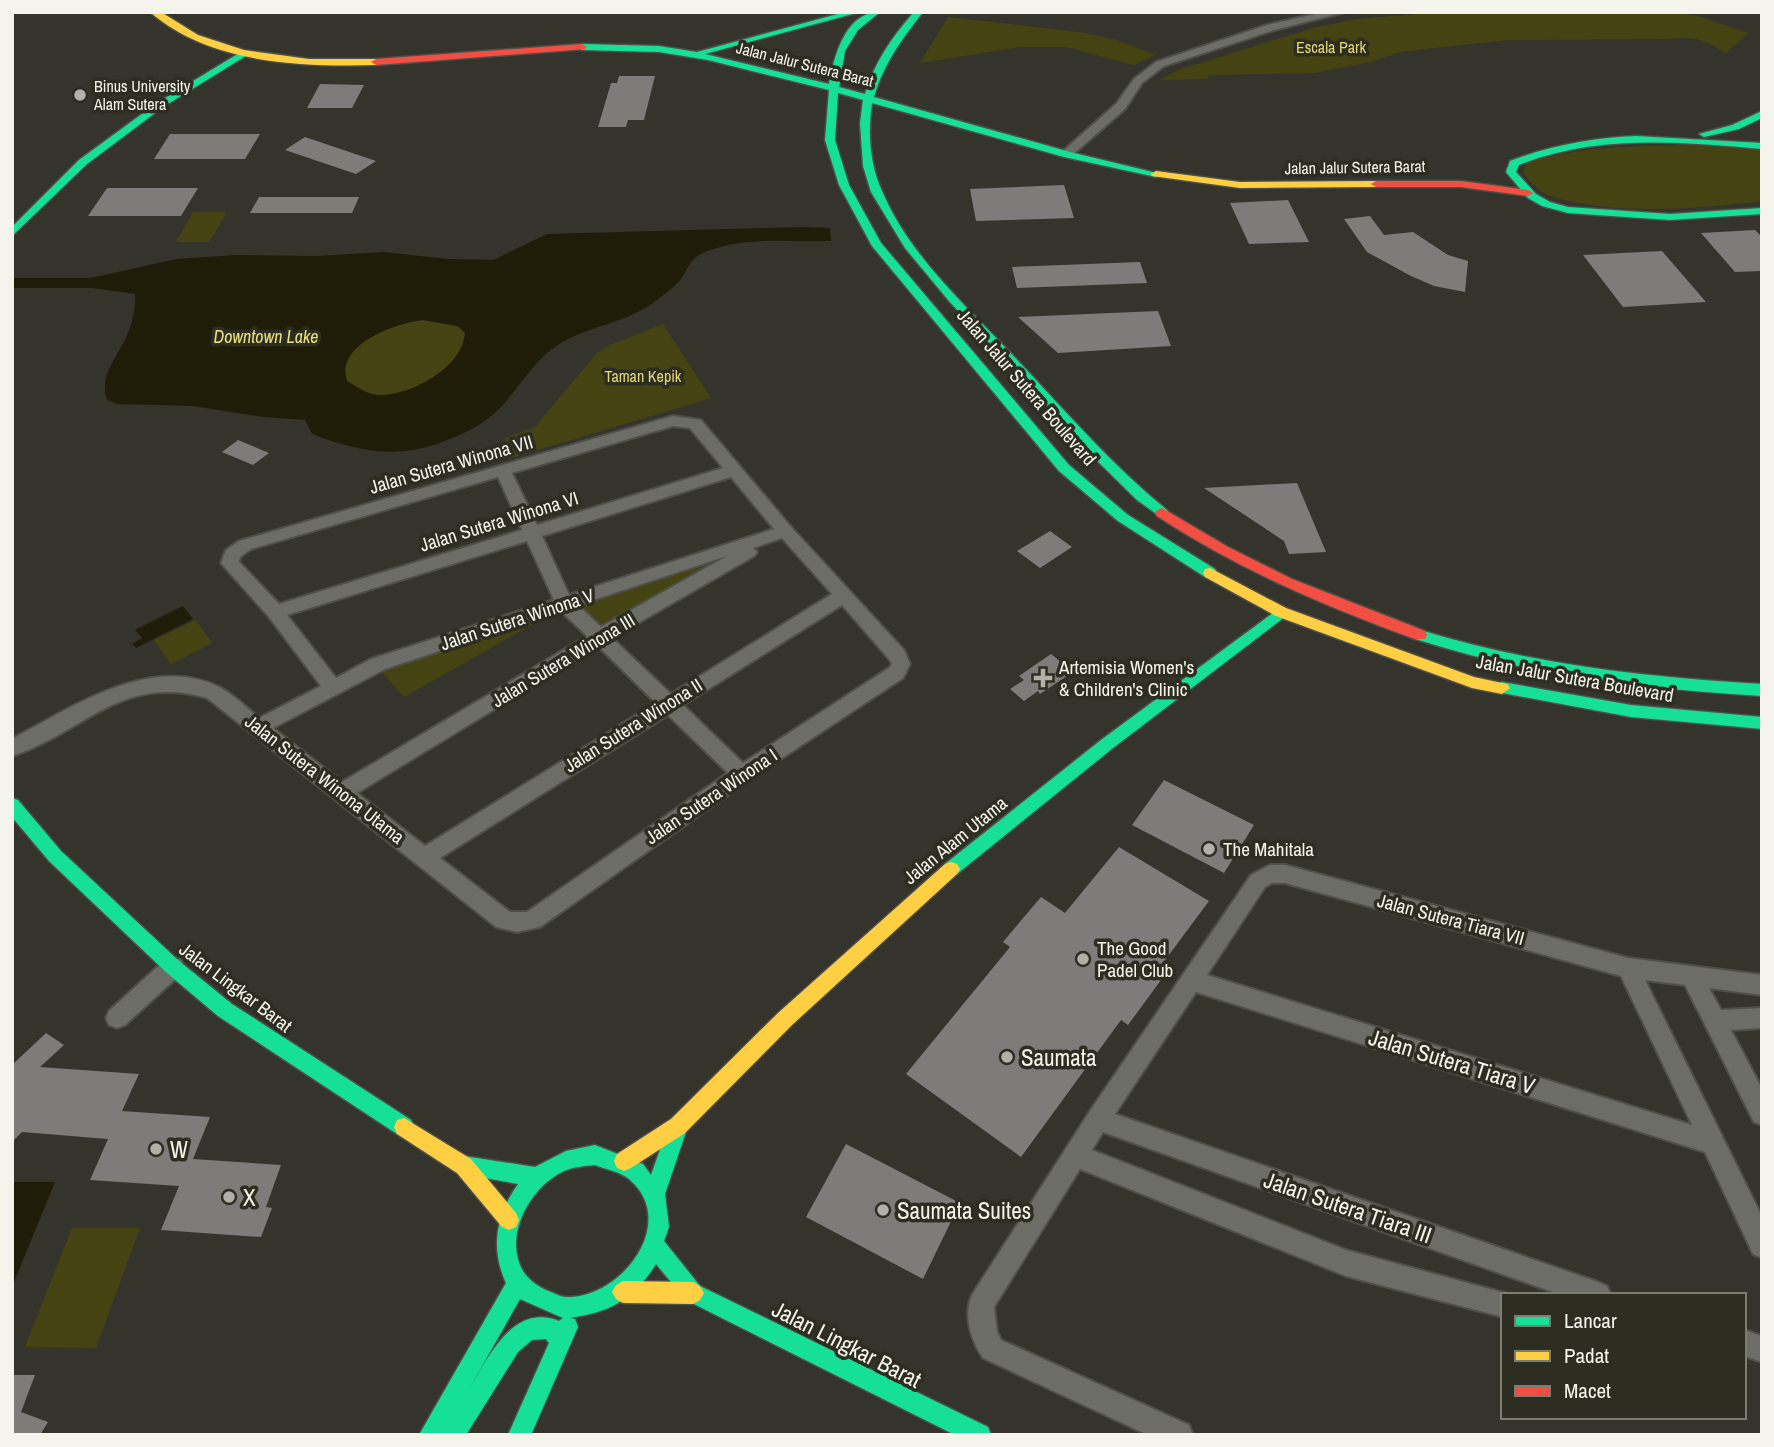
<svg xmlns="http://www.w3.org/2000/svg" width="1774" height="1447" font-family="'Archivo Narrow',sans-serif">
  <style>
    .green { fill: #464313 }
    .water { fill: #1f1c08; fill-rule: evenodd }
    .building { fill: #7e7c7b }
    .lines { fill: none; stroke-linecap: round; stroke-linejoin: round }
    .street-casing { stroke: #4f4f4a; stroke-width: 4 }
    .fast-casing { stroke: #4f4f4a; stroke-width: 3 }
    .slow-casing { stroke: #4f4f4a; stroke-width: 3 }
    .jam-casing { stroke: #4f4f4a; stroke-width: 3 }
    .street { fill: #6d6d68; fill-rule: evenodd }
    .fast { fill: #16e098; fill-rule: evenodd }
    .slow { fill: #ffcf43; fill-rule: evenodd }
    .jam { fill: #f24e42; fill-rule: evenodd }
    .poi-dot { fill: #b1b0a9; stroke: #2d2d21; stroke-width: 2.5 }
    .labels { text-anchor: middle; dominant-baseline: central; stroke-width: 7; stroke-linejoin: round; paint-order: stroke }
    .far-park-label { font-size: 16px; fill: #e2d972; stroke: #2d2d21 }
    .far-street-label { font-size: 16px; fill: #f4f3ec; stroke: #2d2d21 }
    .far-poi-label { font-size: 16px; fill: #f4f3ec; stroke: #2d2d21; text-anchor: start }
    .far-water-label { font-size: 18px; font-style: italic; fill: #ebe27c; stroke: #2d2d21 }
    .street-label { font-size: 19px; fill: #f4f3ec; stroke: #2d2d21 }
    .poi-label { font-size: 19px; fill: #f4f3ec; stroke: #2d2d21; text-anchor: start }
    .near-poi-label { font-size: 23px; fill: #f4f3ec; stroke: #2d2d21; text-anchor: start }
    .near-street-label { font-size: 23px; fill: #f4f3ec; stroke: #2d2d21 }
  </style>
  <rect width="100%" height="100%" fill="#34342d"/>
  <!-- green -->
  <g class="green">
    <path d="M1443 12H1675L1702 17 1748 33 1726 53C1702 39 1697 36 1668 39L1508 40 1399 52 1371 62 1314 73 1207 75 1208 79 1159 80 1181 69 1313 28 1357 19Z"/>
    <path d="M948 17 1086 33 1116 40 1155 55 1134 65 1066 47H1019L920 63Z"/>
    <path d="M1691 145 1762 149V201C1701 209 1609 216 1551 196 1539 192 1529 182 1523 172L1527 163C1579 146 1636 146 1691 145Z"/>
    <path d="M193 212H227L209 242H176Z"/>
    <path d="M423 320 458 327 465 333C463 368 409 397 377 395 366 394 356 386 347 381 335 344 396 323 423 320Z"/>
    <path d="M663 324 711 398 508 459 505 438 535 427 597 353 610 345Z"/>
    <path d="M708 563 709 565 610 624H596L582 611V606L588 602Z"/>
    <path d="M553 613 404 697 380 670Z"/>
    <path d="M196 620 212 643 171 664 154 640Z"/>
    <path d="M72 1228H140L96 1348 25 1347Z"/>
  </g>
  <!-- water -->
  <g class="water">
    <path d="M803 227 830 228 831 241C789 242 745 236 705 252 690 258 689 267 681 279 673 289 663 295 653 303 624 324 586 326 556 346 533 362 519 388 499 409 486 422 473 429 455 437 402 460 365 454 312 434L305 420 263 417 193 406 117 404 107 400C98 374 119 356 128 333 133 321 136 306 135 294L92 288H12V278H90L177 259 236 255 316 256 384 252 448 259 493 260 547 234ZM423 320 458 326 465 333C463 368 409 397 377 395 366 394 356 386 347 381 335 344 396 323 423 320Z"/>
    <path d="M183 606 193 619 136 648 132 644 142 638 135 630Z"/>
    <path d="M12 1182H55L12 1287Z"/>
  </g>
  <!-- building -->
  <g class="building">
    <path d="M619 76H655L644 120H628L626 127H598L611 83H617Z"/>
    <path d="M320 84 364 85 352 108H307Z"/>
    <path d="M170 134H260L245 159H154Z"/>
    <path d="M305 137 376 161 356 174 285 150Z"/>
    <path d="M1064 185 1074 218 976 221 970 189Z"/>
    <path d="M107 188H198L181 216H88Z"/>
    <path d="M259 197H359L352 213H250Z"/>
    <path d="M1288 200 1309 242 1249 244 1230 203Z"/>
    <path d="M1370 216 1384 235 1413 232 1448 255 1468 261 1465 292 1434 286 1411 276 1367 252 1344 219Z"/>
    <path d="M1755 230 1762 237V271L1735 272 1701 233Z"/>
    <path d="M1662 251 1706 302 1623 307 1583 255Z"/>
    <path d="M1140 262 1147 283 1017 288 1012 267Z"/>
    <path d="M1158 311 1171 346 1058 353 1018 317Z"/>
    <path d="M238 440 269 453 253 465 222 452Z"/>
    <path d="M1297 483 1326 552 1289 554 1284 541 1204 488Z"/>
    <path d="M1050 531 1072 547 1040 568 1017 551Z"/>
    <path d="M1051 654 1073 672 1040 694 1038 691 1024 701 1010 689 1024 680 1019 676Z"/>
    <path d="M1164 780 1254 825 1224 873 1132 825Z"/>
    <path d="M1119 847 1209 901 1157 971 1164 976 1128 1025 1121 1020 1021 1157 906 1074 1010 947 1003 942 1041 897 1065 913Z"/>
    <path d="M46 1033 64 1045 40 1067 139 1074 122 1111 210 1117 193 1159 281 1165 266 1207 272 1208 261 1237 161 1230 179 1186 90 1180 108 1139 22 1132 12 1142V1065Z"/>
    <path d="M846 1144 960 1203 923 1279 806 1217Z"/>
    <path d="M12 1375H35L21 1412 48 1422 40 1435H12Z"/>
  </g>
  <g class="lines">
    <!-- street casing -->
    <g class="street-casing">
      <g id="street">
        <path d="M1324 12H1345L1274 30 1164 66 1142 83 1125 109 1071 156H1063L1061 153 1117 103 1134 79 1156 62 1267 25Z"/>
        <path d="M673 416 701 420 791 527 904 650 910 664 903 678 749 780 540 927 517 932 496 927 207 698C121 673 85 732 12 756V739C71 708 152 652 221 688 234 695 247 708 259 718L321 686 269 617 221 563 226 550 239 541ZM673 426 690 428 723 468 537 525 512 473ZM498 477 522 530 279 604 239 562 240 557 251 549ZM731 477 774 529 569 595 542 536ZM782 538 832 594 671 694 612 638 754 556 757 552 753 548ZM527 541 554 600 371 659 336 678 287 615ZM727 556 601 627 578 605ZM842 605 889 659 892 664 889 668 743 763 683 705ZM561 611 587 636 342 782 273 728 385 669ZM598 646 656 703 425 846 357 793ZM668 715 728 773 527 912H510L440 858Z"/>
        <path d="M1270 865H1285L1628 958 1762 975V995L1709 988 1721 1010 1762 1008V1028L1731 1030 1762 1089V1125L1754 1122 1685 985 1645 980 1762 1217V1258L1753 1254 1705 1152 1196 992 1115 1114 1598 1282 1607 1286 1611 1295H1561L1103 1132 1092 1150 1346 1250 1512 1295H1503V1317L1346 1276 1080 1169 994 1307 997 1332 1001 1340 1189 1425 1193 1435H1148L983 1358C971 1340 963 1316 972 1295L1090 1111 1251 875ZM1272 883H1285L1621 976 1692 1125 1207 975 1265 887Z"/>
        <path d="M173 957 181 960 184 967 181 974 125 1025 117 1028 109 1025 106 1018 109 1011 165 960Z"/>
        <path d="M1744 1330 1762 1336V1362L1744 1356Z"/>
      </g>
    </g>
    <!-- fast casing -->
    <g class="fast-casing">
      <g id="fast">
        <path d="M845 12H860L705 54 829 84C834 57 845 12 880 12L858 30 845 51 839 87 865 94C874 63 892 37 914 12H923C902 39 884 63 874 97L1070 152 1161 174 1156 177 1064 157 872 103C868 133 869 162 882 191 910 258 972 311 1021 364 1068 414 1113 466 1167 510L1169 513 1167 516 1162 518 1137 500 1081 445 949 301 905 248 871 192 863 166 860 123 863 100 838 93 835 140 849 185 881 243 1069 465 1128 515 1215 569 1217 573 1215 577H1205L1118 521 1059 471 872 246 839 185 825 140 829 90 708 60 659 52 582 50 577 47 582 44 659 46 697 52Z"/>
        <path d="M241 52 249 54 163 107 87 164 12 236V227L79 160 157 103Z"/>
        <path d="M1762 111V118L1739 129 1704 137 1699 134 1732 125Z"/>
        <path d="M1636 136 1762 143V149C1679 142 1598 134 1519 165L1516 172 1536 194 1550 202 1568 207 1670 214 1762 208V214L1670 220 1568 213 1542 206 1528 198 1506 172 1510 161C1552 145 1592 138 1636 136Z"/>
        <path d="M1281 607 1286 608 1288 612 1286 616 1113 748 957 874 951 876 945 874 942 869 945 864 1101 740Z"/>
        <path d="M1420 630C1536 665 1642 677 1762 684V696C1643 689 1528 675 1415 639L1413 635 1415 631Z"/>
        <path d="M1502 682 1631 705 1762 717V729L1631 717 1497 692 1494 688 1497 684Z"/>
        <path d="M12 798 18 800 61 851 179 961 232 1004 411 1120 414 1127 411 1134 404 1136 397 1134 218 1016 167 973 49 861 12 817Z"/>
        <path d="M678 1117 685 1119 688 1126 665 1194 669 1227 664 1241 700 1286 988 1427 991 1435H955L686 1300 656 1264C634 1299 611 1312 570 1318L575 1319 578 1327 531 1435H508L549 1343 546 1339 532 1340 518 1352 466 1435H419L506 1283C490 1248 496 1215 518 1184L457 1173 454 1166 457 1159 464 1156 535 1167 566 1151 595 1145 643 1164 651 1175 671 1119ZM595 1165C605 1169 621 1172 629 1179 680 1222 621 1299 566 1297 560 1297 552 1292 546 1290 535 1285 524 1276 520 1265 506 1230 532 1186 564 1171 573 1167 585 1166 595 1165ZM520 1299 563 1318 559 1321C512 1302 487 1360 468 1391Z"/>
      </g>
    </g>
    <!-- slow casing -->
    <g class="slow-casing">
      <g id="slow">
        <path d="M150 12H161L198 35 244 50 309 59H376L381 62 376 65C301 67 210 64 150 12Z"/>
        <path d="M1156 171 1240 182 1376 181 1381 184 1376 187 1240 188 1152 176 1151 174Z"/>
        <path d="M1210 568 1286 608 1474 677 1507 684 1510 688 1502 694 1472 688 1276 616 1205 577 1203 573 1205 569Z"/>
        <path d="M951 862 957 864 960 869 957 874 792 1025 685 1133 631 1168 624 1171 617 1168 614 1161 617 1154 671 1119 778 1013 945 864Z"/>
        <path d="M404 1118 471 1159 516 1213 519 1220 516 1227 509 1230 502 1227 457 1173 397 1134 394 1127 397 1120Z"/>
        <path d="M623 1281 693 1282 700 1286 704 1293 700 1300 693 1304 623 1303 616 1299 612 1292 616 1285Z"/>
      </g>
    </g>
    <!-- jam casing -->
    <g class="jam-casing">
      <g id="jam">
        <path d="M582 44 587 47 585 49 376 65 371 62 376 59Z"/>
        <path d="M1461 181 1528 190 1533 193 1528 196 1461 187H1376L1371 184 1376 181Z"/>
        <path d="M1162 508 1228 547 1292 579 1425 631 1427 635 1425 639H1415C1324 606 1238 569 1157 516L1155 513 1157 510Z"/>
      </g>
    </g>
    <!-- street -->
    <use href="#street" class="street"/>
    <!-- fast -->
    <use href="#fast" class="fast"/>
    <!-- slow -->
    <use href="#slow" class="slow"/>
    <!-- jam -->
    <use href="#jam" class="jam"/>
  </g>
  <!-- markers -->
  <g class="poi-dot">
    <circle cx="80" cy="95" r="7"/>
    <path d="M1039.5 667.5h7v7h7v7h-7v7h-7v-7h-7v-7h7z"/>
    <circle cx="1209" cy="849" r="7"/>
    <circle cx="1083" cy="959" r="7"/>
    <circle cx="1007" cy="1057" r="7"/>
    <circle cx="156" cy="1149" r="7"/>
    <circle cx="229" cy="1197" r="7"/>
    <circle cx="883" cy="1210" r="7"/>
  </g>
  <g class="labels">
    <!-- far-park labels -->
    <g class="far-park-label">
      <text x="1331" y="47">Escala Park</text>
      <text x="643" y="376">Taman Kepik</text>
    </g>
    <!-- far-street labels -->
    <g class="far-street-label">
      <text transform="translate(805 64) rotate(14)">Jalan Jalur Sutera Barat</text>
      <text transform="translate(1355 167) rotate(-1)">Jalan Jalur Sutera Barat</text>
    </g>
    <!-- far-poi labels -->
    <g class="far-poi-label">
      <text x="94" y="86">Binus University<tspan x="94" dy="18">Alam Sutera</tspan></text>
    </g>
    <!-- far-water labels -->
    <g class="far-water-label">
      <text x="266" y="336">Downtown Lake</text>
    </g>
    <!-- street labels -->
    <g class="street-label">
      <text transform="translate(1027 387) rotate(49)">Jalan Jalur Sutera Boulevard</text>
      <text transform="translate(451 464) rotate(-16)">Jalan Sutera Winona VII</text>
      <text transform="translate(499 521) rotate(-17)">Jalan Sutera Winona VI</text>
      <text transform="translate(517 619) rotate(-18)">Jalan Sutera Winona V</text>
      <text transform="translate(563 660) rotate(-31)">Jalan Sutera Winona III</text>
      <text transform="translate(1575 678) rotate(10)">Jalan Jalur Sutera Boulevard</text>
      <text transform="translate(633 725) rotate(-32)">Jalan Sutera Winona II</text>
      <text transform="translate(325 779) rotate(38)">Jalan Sutera Winona Utama</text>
      <text transform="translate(711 796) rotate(-34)">Jalan Sutera Winona I</text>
      <text transform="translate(955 840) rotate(-39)">Jalan Alam Utama</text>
      <text transform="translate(1451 919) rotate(15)">Jalan Sutera Tiara VII</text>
      <text transform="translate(236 987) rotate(37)">Jalan Lingkar Barat</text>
    </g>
    <!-- poi labels -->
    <g class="poi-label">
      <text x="1059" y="667">Artemisia Women's<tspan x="1059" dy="22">&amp; Children's Clinic</tspan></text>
      <text x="1223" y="849">The Mahitala</text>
      <text x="1097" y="948">The Good<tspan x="1097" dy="22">Padel Club</tspan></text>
    </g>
    <!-- near-poi labels -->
    <g class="near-poi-label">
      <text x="1021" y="1057">Saumata</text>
      <text x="170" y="1149">W</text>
      <text x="243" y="1197">X</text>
      <text x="897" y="1210">Saumata Suites</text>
    </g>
    <!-- near-street labels -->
    <g class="near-street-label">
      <text transform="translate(1452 1061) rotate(17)">Jalan Sutera Tiara V</text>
      <text transform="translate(1348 1207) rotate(19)">Jalan Sutera Tiara III</text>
      <text transform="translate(847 1344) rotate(27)">Jalan Lingkar Barat</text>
    </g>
  </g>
  <!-- border -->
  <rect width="1774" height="1447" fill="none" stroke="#f4f3ec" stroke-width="28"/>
  <!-- legend -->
  <rect x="1501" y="1293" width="245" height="126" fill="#2d2d21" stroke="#7d7c72" stroke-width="2"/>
  <rect x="1515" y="1316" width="35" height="10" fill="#16e098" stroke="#7d7c72" stroke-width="2"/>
  <text x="1564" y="1328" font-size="21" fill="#f4f3ec">Lancar</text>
  <rect x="1515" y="1351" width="35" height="10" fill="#ffcf43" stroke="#7d7c72" stroke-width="2"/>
  <text x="1564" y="1363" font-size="21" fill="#f4f3ec">Padat</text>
  <rect x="1515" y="1386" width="35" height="10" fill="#f24e42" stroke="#7d7c72" stroke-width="2"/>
  <text x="1564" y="1398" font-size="21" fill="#f4f3ec">Macet</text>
</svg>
